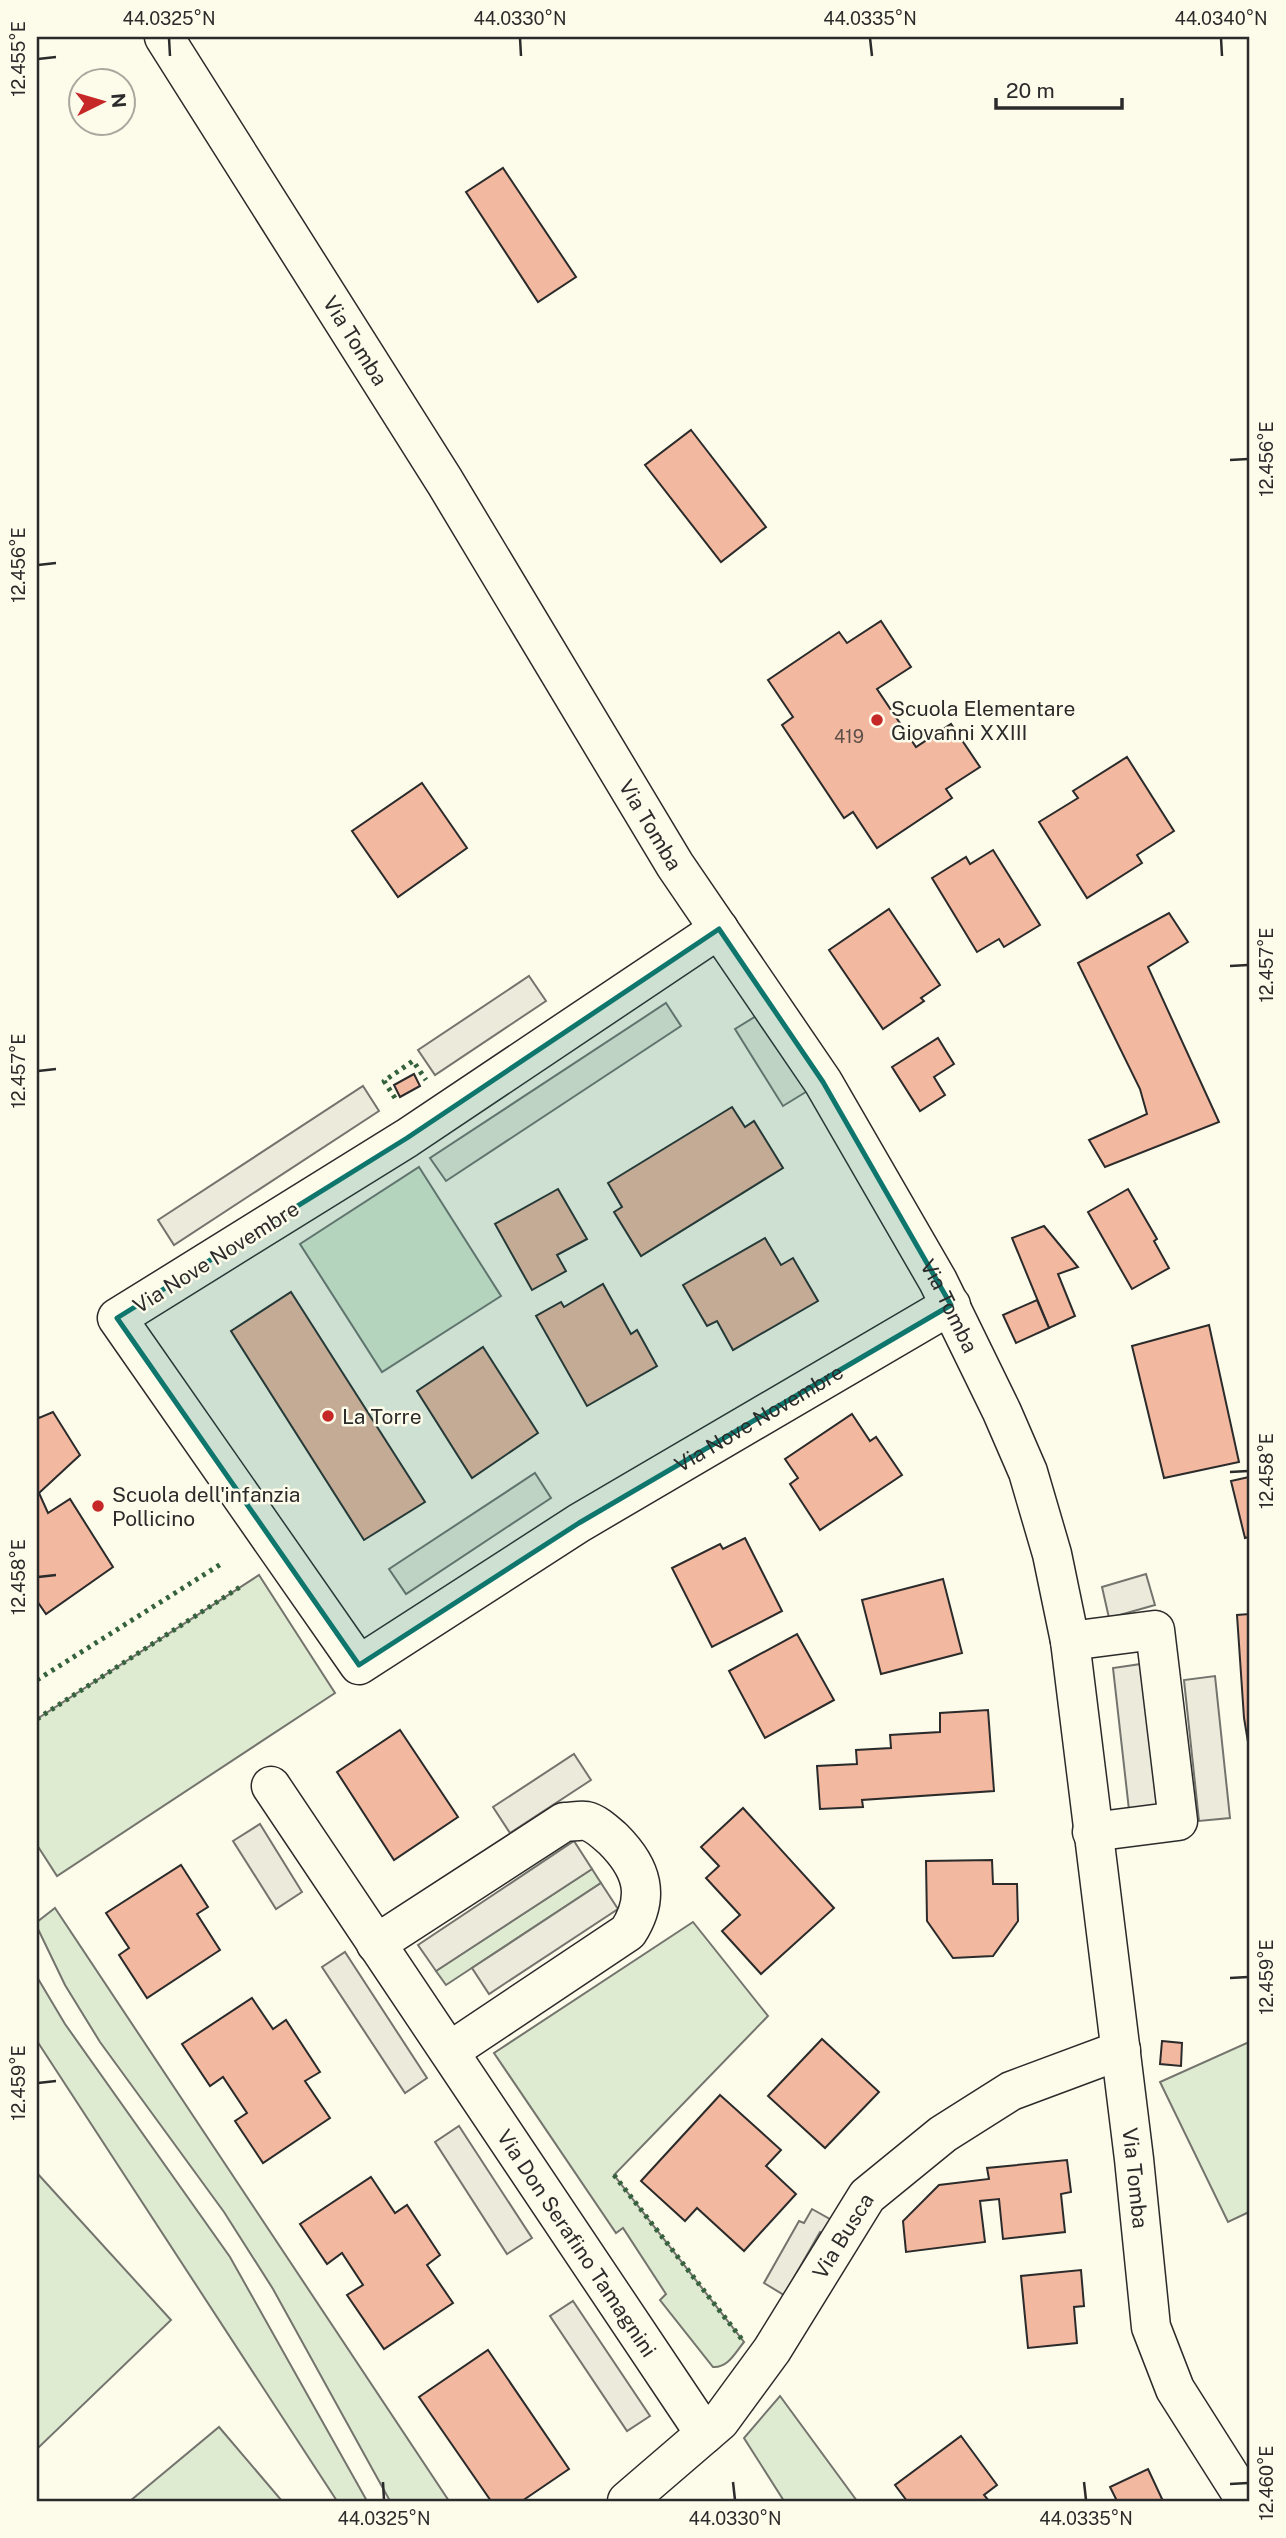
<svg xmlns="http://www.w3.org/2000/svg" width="1286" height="2538" font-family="'Public Sans',sans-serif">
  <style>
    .green { fill: #deebd1; stroke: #74746e; stroke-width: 2 }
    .parking { fill: #eceadb; stroke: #74746e; stroke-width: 2 }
    .building { fill: #f2b8a0; stroke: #2b2b2b; stroke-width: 2 }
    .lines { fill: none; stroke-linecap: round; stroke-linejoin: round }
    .minor-casing { stroke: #2b2b2b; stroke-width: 41 }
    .minor { stroke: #fdfbea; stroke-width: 38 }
    .hedge { stroke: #34623c; stroke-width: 5; stroke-dasharray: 3.5 5; stroke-linecap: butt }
    .marked { fill: #0f766e; fill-opacity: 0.2; stroke: #0f766e; stroke-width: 5; stroke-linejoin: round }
    .ticks { fill: none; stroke: #2b2b2b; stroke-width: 2.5 }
    .poi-dot { fill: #c62828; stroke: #fdfbea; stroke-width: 2.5 }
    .labels { text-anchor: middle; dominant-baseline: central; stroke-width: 5; stroke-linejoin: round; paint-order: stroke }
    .number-label { font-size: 18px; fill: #5d4e48 }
    .street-label { font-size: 21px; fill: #2b2b2b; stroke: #fdfbea }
    .poi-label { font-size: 21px; fill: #2b2b2b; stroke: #fdfbea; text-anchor: start }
    .neatline { fill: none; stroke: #2b2b2b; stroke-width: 2.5 }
    .ticks-label { font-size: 18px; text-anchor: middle; fill: #2b2b2b }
  </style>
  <rect width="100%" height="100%" fill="#fdfbea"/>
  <!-- green -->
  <g class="green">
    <path d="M419 1167 501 1296 382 1372 300 1244Z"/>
    <path d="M259 1575 335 1693 57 1876 37 1845V1719Z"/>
    <path d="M592 1869 601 1883 446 1985 436 1971Z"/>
    <path d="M55 1908 449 2501H390L273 2289 224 2212 100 2042 65 1985 37 1927V1922Z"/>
    <path d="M693 1922 768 2016 614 2175 744 2342C735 2353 728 2368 713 2367L660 2300 666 2294 623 2228 616 2233 494 2053Z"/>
    <path d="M37 1977 65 2024 230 2257 367 2501H337L37 2041Z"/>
    <path d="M1249 2042V2212L1228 2222 1160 2082Z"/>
    <path d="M37 2173 171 2320 37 2449Z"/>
    <path d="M780 2396 857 2501H784L744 2438Z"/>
    <path d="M219 2427 282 2501H130Z"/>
  </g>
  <!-- parking -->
  <g class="parking">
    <path d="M529 976 546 1001 435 1075 418 1050Z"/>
    <path d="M666 1003 681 1026 446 1181 430 1158Z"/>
    <path d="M761 1013 809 1090 783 1106 735 1029Z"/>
    <path d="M363 1086 379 1111 174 1245 158 1220Z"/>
    <path d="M535 1473 551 1498 406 1594 389 1569Z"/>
    <path d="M1146 1574 1155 1605 1109 1618 1102 1587Z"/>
    <path d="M1141 1664 1157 1807 1129 1810 1113 1668Z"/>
    <path d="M1215 1676 1230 1818 1199 1821 1184 1680Z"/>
    <path d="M574 1754 591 1780 510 1833 493 1807Z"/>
    <path d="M260 1824 302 1892 276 1909 233 1841Z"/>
    <path d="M574 1841 592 1869 436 1971 418 1945Z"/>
    <path d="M601 1883 618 1909 489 1994 472 1968Z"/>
    <path d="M345 1952 427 2078 405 2093 322 1967Z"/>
    <path d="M459 2126 532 2238 507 2254 435 2142Z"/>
    <path d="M812 2209 835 2222 828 2236 820 2232 784 2295 764 2283 799 2221 804 2223Z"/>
    <path d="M573 2301 650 2416 627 2431 550 2316Z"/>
  </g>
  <!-- building -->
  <g class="building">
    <path d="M503 168 576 277 538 302 466 192Z"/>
    <path d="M691 430 766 527 721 562 645 465Z"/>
    <path d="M881 621 911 667 877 689 916 747 951 724 980 767 946 789 952 798 877 848 853 812 844 818 782 725 793 717 768 680 839 632 847 643Z"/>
    <path d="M1127 757 1174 831 1137 855 1142 863 1087 898 1039 822 1078 798 1073 791Z"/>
    <path d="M422 783 467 848 398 897 352 831Z"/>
    <path d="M993 850 1040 925 1004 947 999 939 977 952 932 878 966 857 970 864Z"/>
    <path d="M889 909 940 985 921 998 924 1001 883 1029 829 950Z"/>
    <path d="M1169 913 1188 942 1148 967 1219 1122 1105 1167 1089 1140 1147 1114 1140 1089 1078 963Z"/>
    <path d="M938 1038 954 1064 934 1077 945 1095 920 1111 892 1067Z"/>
    <path d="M414 1074 420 1086 400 1097 394 1085Z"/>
    <path d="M732 1107 745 1127 754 1121 783 1168 641 1256 614 1212 622 1207 608 1183Z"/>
    <path d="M558 1189 587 1239 557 1255 566 1271 532 1290 495 1224Z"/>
    <path d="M1128 1189 1157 1239 1154 1241 1169 1268 1132 1289 1088 1212Z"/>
    <path d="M1044 1226 1078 1267 1058 1274 1075 1316 1049 1328 1012 1238Z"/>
    <path d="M765 1238 781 1265 793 1258 818 1301 733 1350 717 1321 707 1326 683 1285Z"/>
    <path d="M603 1284 631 1334 637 1330 657 1366 587 1406 536 1316 561 1302 564 1307Z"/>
    <path d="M291 1292 425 1502 364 1540 231 1331Z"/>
    <path d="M1037 1300 1049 1328 1016 1343 1003 1315Z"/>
    <path d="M1209 1325 1239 1462 1164 1478 1132 1346Z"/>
    <path d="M483 1347 538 1433 472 1478 417 1391Z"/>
    <path d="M53 1412 80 1455 39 1493 48 1513 70 1499 113 1567 46 1614 37 1601V1414L39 1418Z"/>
    <path d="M852 1414 870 1441 876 1437 902 1475 820 1530 790 1484 798 1478 785 1459Z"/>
    <path d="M1249 1477V1537L1245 1538 1231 1481Z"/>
    <path d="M745 1538 782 1611 712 1647 672 1568 720 1544 723 1549Z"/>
    <path d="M943 1579 962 1653 881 1674 862 1600Z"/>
    <path d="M1249 1614V1748L1244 1718 1237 1615Z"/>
    <path d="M797 1634 834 1700 765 1738 729 1671Z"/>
    <path d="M988 1710 994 1791 862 1800 863 1807 820 1809 817 1766 857 1764 856 1750 891 1748 890 1735 940 1732V1713Z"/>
    <path d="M400 1730 458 1817 394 1860 337 1772Z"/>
    <path d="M743 1808 834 1908 761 1974 722 1931 740 1915 706 1878 719 1866 701 1847Z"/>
    <path d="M992 1860 993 1884H1017L1018 1921 993 1956 953 1958 927 1921 926 1861Z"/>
    <path d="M181 1865 208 1907 197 1914 220 1950 147 1998 119 1955 129 1948 106 1913Z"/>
    <path d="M252 1998 273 2029 286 2020 320 2072 305 2081 330 2118 263 2163 235 2121 247 2113 223 2077 210 2086 182 2044Z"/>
    <path d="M822 2039 879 2092 825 2148 768 2096Z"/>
    <path d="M1162 2041 1182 2043 1181 2066 1160 2064Z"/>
    <path d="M720 2095 781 2150 766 2166 796 2194 744 2251 697 2208 685 2221 641 2181Z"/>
    <path d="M1067 2160 1071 2192 1061 2194 1065 2232 1003 2239 999 2199 980 2201 985 2242 906 2252 903 2221 939 2185 989 2179 987 2168Z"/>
    <path d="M371 2177 395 2213 407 2205 440 2255 427 2265 453 2303 384 2349 347 2295 363 2285 342 2253 327 2264 300 2224Z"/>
    <path d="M1081 2270 1084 2306 1074 2307 1077 2343 1028 2348 1021 2276Z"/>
    <path d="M488 2350 569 2469 522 2501H491L419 2397Z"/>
    <path d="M961 2436 997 2485 984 2495 989 2501H907L895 2485Z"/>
    <path d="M1148 2469 1163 2501H1117L1110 2487Z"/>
  </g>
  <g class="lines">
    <!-- minor casing -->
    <g class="minor-casing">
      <g id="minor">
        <path id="s1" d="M164 37 445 482 675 865 823 1082 938 1281 1002 1412 1028 1472 1052 1554 1070 1641 1134 2159 1151 2327 1175 2389 1246 2501"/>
        <path id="s2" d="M719 929 407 1138 117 1318 359 1665 579 1523 951 1305"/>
        <path d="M1070 1641 1155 1630 1178 1821 1092 1832"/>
        <path id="s3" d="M271 1786 705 2434"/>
        <path d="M376 1944 564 1822C571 1822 580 1820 586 1821 596 1823 606 1833 613 1839 642 1868 651 1896 628 1932L450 2051"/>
        <path id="s4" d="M627 2501 720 2421 772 2350 867 2196 943 2134 1011 2091 1121 2050"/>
      </g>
    </g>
    <!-- minor -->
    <use href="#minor" class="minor"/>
    <!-- hedge -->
    <g class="hedge">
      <path d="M395 1098 384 1081 413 1061 426 1080"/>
      <path d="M37 1680 221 1564"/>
      <path d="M37 1719 243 1585"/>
      <path d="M614 2175 744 2342"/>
    </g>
  </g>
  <!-- marked area -->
  <path class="marked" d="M719 929 823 1082 951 1305 579 1523 359 1665 117 1318 407 1138Z"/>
  <!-- ticks -->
  <path class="ticks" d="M169 38 170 56M520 38 521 56M870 38 872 56M1221 38 1222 56M38 59 56 57M1230 460 1248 459M38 565 56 563M1230 966 1248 965M38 1071 56 1069M1230 1472 1248 1471M38 1577 56 1575M1230 1978 1248 1977M38 2083 56 2081M383 2482 384 2500M733 2482 735 2500M1084 2482 1086 2500M1230 2484 1248 2483"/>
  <!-- markers -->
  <g class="poi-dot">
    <circle cx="877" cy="720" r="7"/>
    <circle cx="328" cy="1416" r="7"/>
    <circle cx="98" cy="1506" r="7"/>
  </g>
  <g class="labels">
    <!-- number labels -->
    <g class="number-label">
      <text x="849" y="736">419</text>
    </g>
    <!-- street labels -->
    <g class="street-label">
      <text stroke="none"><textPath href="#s1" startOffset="359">Via Tomba</textPath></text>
      <text stroke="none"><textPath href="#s1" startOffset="926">Via Tomba</textPath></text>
      <text transform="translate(216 1257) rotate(-32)">Via Nove Novembre</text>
      <text stroke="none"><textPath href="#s1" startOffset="1493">Via Tomba</textPath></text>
      <text stroke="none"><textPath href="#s2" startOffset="1610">Via Nove Novembre</textPath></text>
      <text stroke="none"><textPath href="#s1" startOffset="2392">Via Tomba</textPath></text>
      <text stroke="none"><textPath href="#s4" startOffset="345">Via Busca</textPath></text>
      <text stroke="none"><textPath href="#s3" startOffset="550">Via Don Serafino Tamagnini</textPath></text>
    </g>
    <!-- poi labels -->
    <g class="poi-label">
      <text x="891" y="708">Scuola Elementare<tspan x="891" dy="24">Giovanni XXIII</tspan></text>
      <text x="342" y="1416">La Torre</text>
      <text x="112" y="1494">Scuola dell'infanzia<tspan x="112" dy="24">Pollicino</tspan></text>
    </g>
  </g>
  <!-- border -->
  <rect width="1286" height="2538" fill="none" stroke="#fdfbea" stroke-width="77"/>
  <!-- north arrow -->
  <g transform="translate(102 102) rotate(85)"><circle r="33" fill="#fdfbea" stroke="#a9a89e" stroke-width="2"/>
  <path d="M0-5L12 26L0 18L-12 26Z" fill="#c62828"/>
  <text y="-10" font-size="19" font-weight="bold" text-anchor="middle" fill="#2b2b2b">N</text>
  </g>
  <!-- scale -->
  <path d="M996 98v10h126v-10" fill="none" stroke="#2b2b2b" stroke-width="3.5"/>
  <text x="1006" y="98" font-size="21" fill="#2b2b2b" stroke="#fdfbea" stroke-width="5" paint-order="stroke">20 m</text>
  <rect x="38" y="38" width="1210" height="2462" class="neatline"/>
  <g class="ticks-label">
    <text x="169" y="25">44.0325°N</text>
    <text x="520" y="25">44.0330°N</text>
    <text x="870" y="25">44.0335°N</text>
    <text x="1221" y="25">44.0340°N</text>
    <text transform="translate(19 59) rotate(-90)" y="6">12.455°E</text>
    <text transform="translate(1267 459) rotate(-90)" y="6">12.456°E</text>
    <text transform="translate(19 565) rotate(-90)" y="6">12.456°E</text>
    <text transform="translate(1267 965) rotate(-90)" y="6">12.457°E</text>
    <text transform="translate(19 1071) rotate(-90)" y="6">12.457°E</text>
    <text transform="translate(1267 1471) rotate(-90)" y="6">12.458°E</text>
    <text transform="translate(19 1577) rotate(-90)" y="6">12.458°E</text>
    <text transform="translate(1267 1977) rotate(-90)" y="6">12.459°E</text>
    <text transform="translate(19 2083) rotate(-90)" y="6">12.459°E</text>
    <text transform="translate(1267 2483) rotate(-90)" y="6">12.460°E</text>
    <text x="384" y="2525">44.0325°N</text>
    <text x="735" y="2525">44.0330°N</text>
    <text x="1086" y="2525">44.0335°N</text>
  </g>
</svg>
